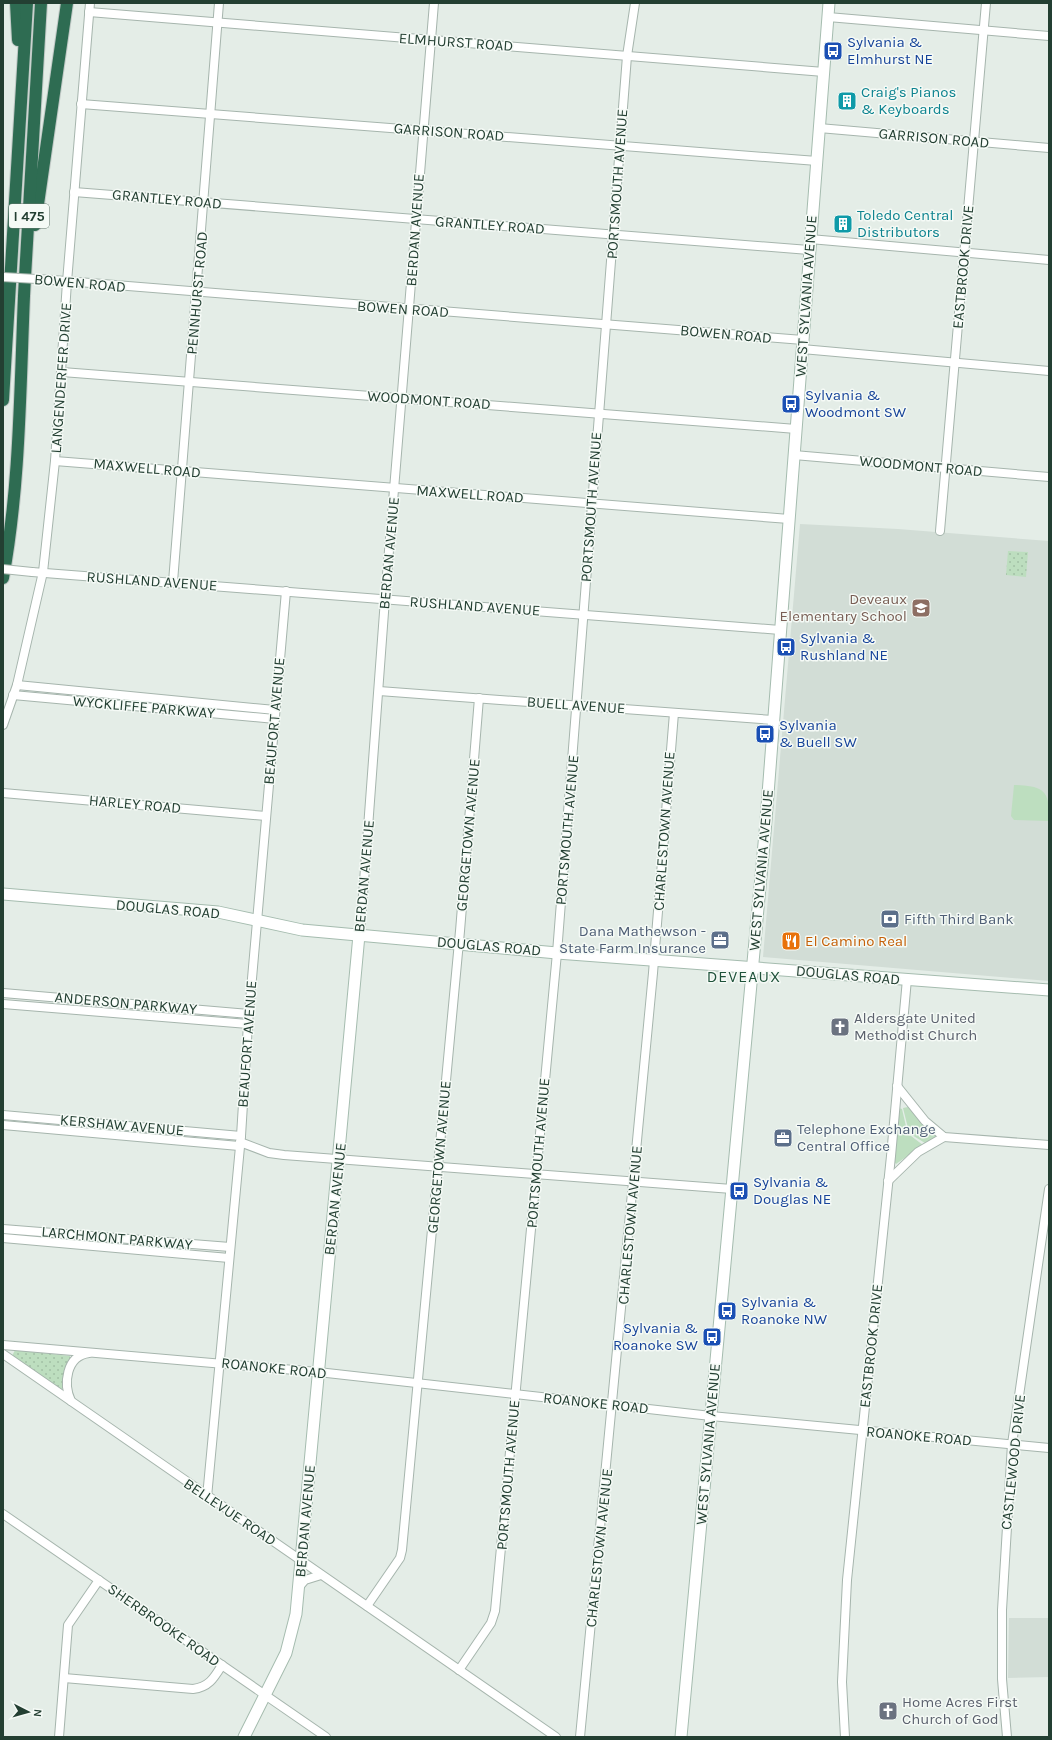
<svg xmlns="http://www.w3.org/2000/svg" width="1052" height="1740" font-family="Karla,sans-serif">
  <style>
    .built { fill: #d2ddd6 }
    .grass { fill: #bddebf }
    .park { fill: url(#park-dots) }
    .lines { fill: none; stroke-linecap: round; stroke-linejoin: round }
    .street-casing { stroke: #a6b5ad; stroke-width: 10 }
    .secondary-casing { stroke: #a5bcaf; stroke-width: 13 }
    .highway-casing { stroke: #c1c9c6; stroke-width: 14 }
    .street { stroke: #fff; stroke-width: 8 }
    .secondary { stroke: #fff; stroke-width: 11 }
    .highway { stroke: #2e6c52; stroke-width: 12 }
    .street-bridge-casing { stroke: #a6b5ad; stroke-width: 10; stroke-linecap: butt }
    .street-bridge { stroke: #fff; stroke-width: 8 }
    .labels { text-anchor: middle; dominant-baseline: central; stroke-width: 3; stroke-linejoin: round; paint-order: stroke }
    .shield { fill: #f5faf6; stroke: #62776d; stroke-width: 1 }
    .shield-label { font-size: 14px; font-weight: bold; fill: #233f32 }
    .street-label { font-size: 15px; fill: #233f32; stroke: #f5faf6 }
    .transit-label { font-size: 15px; fill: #164399; stroke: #f5faf6; text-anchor: start }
    .culture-label { font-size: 15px; fill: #0d838f; stroke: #f5faf6; text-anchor: start }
    .education-label { font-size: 15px; fill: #785e54; stroke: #f5faf6; text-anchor: end }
    .service-label { font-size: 15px; fill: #4e5e75; stroke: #f5faf6; text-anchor: start }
    .food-label { font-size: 15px; fill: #c56008; stroke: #f5faf6; text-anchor: start }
    .worship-label { font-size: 15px; fill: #5b616d; stroke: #f5faf6; text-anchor: start }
    .neighbourhood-label { font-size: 16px; letter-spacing: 1px; fill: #1e523a; stroke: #f5faf6 }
  </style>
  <defs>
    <pattern id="park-dots" width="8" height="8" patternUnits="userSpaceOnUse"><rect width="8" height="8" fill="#bddebf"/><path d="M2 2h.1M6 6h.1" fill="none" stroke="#a2c0a5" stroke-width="1.8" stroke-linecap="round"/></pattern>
  </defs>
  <rect width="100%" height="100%" fill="#e4ede7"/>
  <!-- built -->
  <g class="built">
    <path d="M800 524 898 529 1049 541V981L763 957Z"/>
    <path d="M1009 1618H1049V1677L1008 1678Z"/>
  </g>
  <!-- grass -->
  <g class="grass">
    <path d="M1014 785C1043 786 1051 790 1048 821L1014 820 1011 816Z"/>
    <path d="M908 1107 922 1123 939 1136 925 1143 912 1135 913 1132H909L903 1108Z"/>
    <path d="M899 1108 902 1109 908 1135 911 1136 923 1145 896 1164 894 1161Z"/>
  </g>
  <!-- park -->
  <g class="park">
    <path d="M1008 551 1028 552 1026 577 1006 575Z"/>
    <path d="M15 1350 70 1356 71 1361 63 1377 62 1393 12 1356Z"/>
  </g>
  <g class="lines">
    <!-- street casing -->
    <g class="street-casing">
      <g id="street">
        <path d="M89 12 824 72"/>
        <path d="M828 17 1049 36"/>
        <path d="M81 104 817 161"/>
        <path d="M819 128 1049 148"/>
        <path d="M74 192 809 250"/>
        <path d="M810 239 1049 260"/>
        <path d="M53 280 803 340"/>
        <path d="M802 349 1049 371"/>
        <path d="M62 372 796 429"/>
        <path d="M794 455 1049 477"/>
        <path d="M55 461 789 519"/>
        <path d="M940 531 986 3"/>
        <path d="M32 572 780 630"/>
        <path d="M173 582 219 3"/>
        <path d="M17 685 275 710"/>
        <path d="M379 691 773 720"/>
        <path d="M13 695 275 719"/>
        <path d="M3 725 17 685 43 572 55 461 67 282 90 3"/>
        <path d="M3 793 266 816"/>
        <path d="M359 935 361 922 385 599 434 3"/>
        <path d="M3 993 249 1014"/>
        <path d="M3 1004 248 1024"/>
        <path d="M897 1086 925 1121 944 1137 1049 1145"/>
        <path d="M3 1115 241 1136"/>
        <path d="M3 1125 239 1146"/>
        <path d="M240 1142 269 1153 284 1155 732 1189"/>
        <path d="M888 1181 918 1152 944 1137"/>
        <path d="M3 1229 230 1247"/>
        <path d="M3 1238 229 1258"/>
        <path d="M3 1345 318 1372 711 1416 1049 1448"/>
        <path d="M3 1354 556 1737"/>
        <path d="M71 1401C63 1384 66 1356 89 1353"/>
        <path d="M207 1497 241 1136 248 1024 286 591"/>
        <path d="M3 1514 326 1737"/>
        <path d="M299 1587 305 1580 321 1575"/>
        <path d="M367 1606 400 1558 402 1550 460 931 479 698"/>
        <path d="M459 1670 491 1623 495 1611 557 953 627 56 635 3"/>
        <path d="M64 1678 193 1689C209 1687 214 1678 222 1665"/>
        <path d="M59 1737 68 1625 99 1580"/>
        <path d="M580 1737 653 973 674 713"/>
        <path d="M845 1737 842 1682 847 1580 891 1156 907 979"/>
        <path d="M1007 1737 1002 1679V1610L1012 1444 1049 1189"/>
      </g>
    </g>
    <!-- secondary casing -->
    <g class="secondary-casing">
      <g id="secondary">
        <path d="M3 894 218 912 302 930 557 953 1049 990"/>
        <path d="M244 1737 286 1653 296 1614 359 935"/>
        <path d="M681 1737 765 833 829 3"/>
      </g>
    </g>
    <!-- highway casing -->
    <g class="highway-casing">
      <g id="highway">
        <path d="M16 3 18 40"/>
        <path d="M35 225 67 3"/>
        <path d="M3 400 27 3"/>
        <path d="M3 578C20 485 20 390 24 296 29 198 35 100 41 3"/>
      </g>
    </g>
    <!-- street -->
    <use href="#street" class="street"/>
    <!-- secondary -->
    <use href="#secondary" class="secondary"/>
    <!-- highway -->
    <use href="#highway" class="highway"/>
    <!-- street-bridge casing -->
    <g class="street-bridge-casing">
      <g id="street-bridge">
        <path d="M3 277 53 280"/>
        <path d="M3 569 32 572"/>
      </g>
    </g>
    <!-- street-bridge -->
    <use href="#street-bridge" class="street-bridge"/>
  </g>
  <!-- icons -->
  <defs>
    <g id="bus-square" transform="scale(1)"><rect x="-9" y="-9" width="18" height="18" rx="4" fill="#1a4fb4" stroke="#f5faf6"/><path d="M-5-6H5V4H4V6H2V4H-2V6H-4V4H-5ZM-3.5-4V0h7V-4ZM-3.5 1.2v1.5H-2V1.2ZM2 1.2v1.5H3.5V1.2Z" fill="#fff"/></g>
    <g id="building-square" transform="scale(1)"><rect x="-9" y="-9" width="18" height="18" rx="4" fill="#0f9aa8" stroke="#f5faf6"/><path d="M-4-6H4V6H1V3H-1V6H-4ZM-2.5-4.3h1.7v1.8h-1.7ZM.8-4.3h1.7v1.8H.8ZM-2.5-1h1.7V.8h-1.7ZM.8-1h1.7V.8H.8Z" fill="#fff"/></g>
    <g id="school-square" transform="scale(1)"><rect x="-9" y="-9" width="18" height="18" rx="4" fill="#8d6e63" stroke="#f5faf6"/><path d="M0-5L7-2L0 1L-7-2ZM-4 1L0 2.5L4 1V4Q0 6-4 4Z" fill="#fff"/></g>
    <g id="bank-square" transform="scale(1)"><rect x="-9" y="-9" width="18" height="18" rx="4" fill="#5c6f8a" stroke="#f5faf6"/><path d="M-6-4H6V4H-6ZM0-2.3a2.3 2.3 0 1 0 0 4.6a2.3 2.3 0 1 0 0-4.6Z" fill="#fff"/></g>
    <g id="office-square" transform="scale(1)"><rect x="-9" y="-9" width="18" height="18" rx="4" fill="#5c6f8a" stroke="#f5faf6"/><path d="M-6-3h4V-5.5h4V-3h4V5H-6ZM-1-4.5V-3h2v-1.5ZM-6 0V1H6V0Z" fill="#fff"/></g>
    <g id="restaurant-square" transform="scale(1)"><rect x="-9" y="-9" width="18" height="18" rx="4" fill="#e8710a" stroke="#f5faf6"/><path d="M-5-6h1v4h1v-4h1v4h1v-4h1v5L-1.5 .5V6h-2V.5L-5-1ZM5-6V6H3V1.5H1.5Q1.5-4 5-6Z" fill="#fff"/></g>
    <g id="church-square" transform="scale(1)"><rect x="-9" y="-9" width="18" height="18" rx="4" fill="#6b7280" stroke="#f5faf6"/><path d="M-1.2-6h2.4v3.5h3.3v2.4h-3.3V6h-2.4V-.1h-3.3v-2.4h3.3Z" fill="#fff"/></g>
  </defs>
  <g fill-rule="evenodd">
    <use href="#bus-square" x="833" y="51"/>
    <use href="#building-square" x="847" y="101"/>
    <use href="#building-square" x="843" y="224"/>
    <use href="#bus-square" x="791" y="404"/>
    <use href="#school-square" x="921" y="608"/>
    <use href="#bus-square" x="786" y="647"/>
    <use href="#bus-square" x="765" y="734"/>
    <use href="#bank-square" x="890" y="919"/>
    <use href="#office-square" x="720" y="940"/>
    <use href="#restaurant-square" x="791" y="941"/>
    <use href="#church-square" x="840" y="1027"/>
    <use href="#office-square" x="783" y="1138"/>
    <use href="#bus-square" x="739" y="1191"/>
    <use href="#bus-square" x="727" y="1311"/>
    <use href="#bus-square" x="712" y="1337"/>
    <use href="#church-square" x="888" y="1711"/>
  </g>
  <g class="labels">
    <!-- shield labels -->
    <rect class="shield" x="9" y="204" width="40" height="24" rx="3"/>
    <g class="shield-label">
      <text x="29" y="216">I 475</text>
    </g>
    <!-- street labels -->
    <g class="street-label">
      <text transform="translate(456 42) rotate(4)">ELMHURST ROAD</text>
      <text transform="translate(449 132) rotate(4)">GARRISON ROAD</text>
      <text transform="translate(934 138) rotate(5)">GARRISON ROAD</text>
      <text transform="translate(617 184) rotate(-86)">PORTSMOUTH AVENUE</text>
      <text transform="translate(167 199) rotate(5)">GRANTLEY ROAD</text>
      <text transform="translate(490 225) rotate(4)">GRANTLEY ROAD</text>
      <text transform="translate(415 230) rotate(-86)">BERDAN AVENUE</text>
      <text transform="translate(963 267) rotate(-85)">EASTBROOK DRIVE</text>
      <text transform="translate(80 283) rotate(5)">BOWEN ROAD</text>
      <text transform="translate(197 293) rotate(-85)">PENNHURST ROAD</text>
      <text transform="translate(806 296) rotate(-86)">WEST SYLVANIA AVENUE</text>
      <text transform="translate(403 309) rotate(4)">BOWEN ROAD</text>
      <text transform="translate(726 334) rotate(5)">BOWEN ROAD</text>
      <text transform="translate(61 378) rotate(-86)">LANGENDERFER DRIVE</text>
      <text transform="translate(429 400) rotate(4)">WOODMONT ROAD</text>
      <text transform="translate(921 466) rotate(5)">WOODMONT ROAD</text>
      <text transform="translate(147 468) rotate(5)">MAXWELL ROAD</text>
      <text transform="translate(470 494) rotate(4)">MAXWELL ROAD</text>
      <text transform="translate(591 507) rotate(-86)">PORTSMOUTH AVENUE</text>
      <text transform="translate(389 553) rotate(-85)">BERDAN AVENUE</text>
      <text transform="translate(152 581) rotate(4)">RUSHLAND AVENUE</text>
      <text transform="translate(475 606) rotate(4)">RUSHLAND AVENUE</text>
      <text transform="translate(576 705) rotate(4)">BUELL AVENUE</text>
      <text transform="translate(144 707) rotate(5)">WYCKLIFFE PARKWAY</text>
      <text transform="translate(274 721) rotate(-85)">BEAUFORT AVENUE</text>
      <text transform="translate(135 804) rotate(5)">HARLEY ROAD</text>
      <text transform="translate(567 830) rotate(-85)">PORTSMOUTH AVENUE</text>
      <text transform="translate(664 831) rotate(-86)">CHARLESTOWN AVENUE</text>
      <text transform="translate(468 835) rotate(-85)">GEORGETOWN AVENUE</text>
      <text transform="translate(761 870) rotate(-85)">WEST SYLVANIA AVENUE</text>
      <text transform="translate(364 876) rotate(-85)">BERDAN AVENUE</text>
      <text transform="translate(168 909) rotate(5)">DOUGLAS ROAD</text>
      <text transform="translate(489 946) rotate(5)">DOUGLAS ROAD</text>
      <text transform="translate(848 975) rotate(5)">DOUGLAS ROAD</text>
      <text transform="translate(126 1003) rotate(5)">ANDERSON PARKWAY</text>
      <text transform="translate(247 1044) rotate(-86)">BEAUFORT AVENUE</text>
      <text transform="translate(122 1125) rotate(5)">KERSHAW AVENUE</text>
      <text transform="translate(538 1153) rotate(-85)">PORTSMOUTH AVENUE</text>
      <text transform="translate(439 1157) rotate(-85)">GEORGETOWN AVENUE</text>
      <text transform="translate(335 1199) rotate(-84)">BERDAN AVENUE</text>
      <text transform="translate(630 1225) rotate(-85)">CHARLESTOWN AVENUE</text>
      <text transform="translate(117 1238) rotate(5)">LARCHMONT PARKWAY</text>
      <text transform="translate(871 1346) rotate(-84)">EASTBROOK DRIVE</text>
      <text transform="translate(274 1368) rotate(6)">ROANOKE ROAD</text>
      <text transform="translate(596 1403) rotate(6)">ROANOKE ROAD</text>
      <text transform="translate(919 1436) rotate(5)">ROANOKE ROAD</text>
      <text transform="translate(708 1444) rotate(-85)">WEST SYLVANIA AVENUE</text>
      <text transform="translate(1013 1462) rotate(-84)">CASTLEWOOD DRIVE</text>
      <text transform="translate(508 1475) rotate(-85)">PORTSMOUTH AVENUE</text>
      <text transform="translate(230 1512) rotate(34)">BELLEVUE ROAD</text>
      <text transform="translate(305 1521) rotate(-85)">BERDAN AVENUE</text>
      <text transform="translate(599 1548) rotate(-84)">CHARLESTOWN AVENUE</text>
      <text transform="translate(164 1625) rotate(35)">SHERBROOKE ROAD</text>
    </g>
    <!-- transit labels -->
    <g class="transit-label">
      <text x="847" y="42">Sylvania &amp;<tspan x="847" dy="17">Elmhurst NE</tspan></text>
      <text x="805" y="395">Sylvania &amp;<tspan x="805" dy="17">Woodmont SW</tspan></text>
      <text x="800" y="638">Sylvania &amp;<tspan x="800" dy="17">Rushland NE</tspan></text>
      <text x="779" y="725">Sylvania<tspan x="779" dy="17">&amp; Buell SW</tspan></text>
      <text x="753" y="1182">Sylvania &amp;<tspan x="753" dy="17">Douglas NE</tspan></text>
      <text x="741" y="1302">Sylvania &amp;<tspan x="741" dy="17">Roanoke NW</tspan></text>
      <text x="698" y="1328" text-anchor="end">Sylvania &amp;<tspan x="698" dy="17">Roanoke SW</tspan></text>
    </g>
    <!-- culture labels -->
    <g class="culture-label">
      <text x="861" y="92">Craig's Pianos<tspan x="861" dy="17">&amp; Keyboards</tspan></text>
      <text x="857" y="215">Toledo Central<tspan x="857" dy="17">Distributors</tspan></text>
    </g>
    <!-- education labels -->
    <g class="education-label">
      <text x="907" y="599">Deveaux<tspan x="907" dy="17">Elementary School</tspan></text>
    </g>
    <!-- service labels -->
    <g class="service-label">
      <text x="904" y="919">Fifth Third Bank</text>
      <text x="706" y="931" text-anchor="end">Dana Mathewson -<tspan x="706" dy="17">State Farm Insurance</tspan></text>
      <text x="797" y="1129">Telephone Exchange<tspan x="797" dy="17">Central Office</tspan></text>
    </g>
    <!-- food labels -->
    <g class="food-label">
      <text x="805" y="941">El Camino Real</text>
    </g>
    <!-- worship labels -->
    <g class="worship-label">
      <text x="854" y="1018">Aldersgate United<tspan x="854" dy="17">Methodist Church</tspan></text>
      <text x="902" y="1702">Home Acres First<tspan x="902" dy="17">Church of God</tspan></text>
    </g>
    <!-- neighbourhood labels -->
    <g class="neighbourhood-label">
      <text x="744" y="976">DEVEAUX</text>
    </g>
  </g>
  <!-- border -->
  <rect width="1052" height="1740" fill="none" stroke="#233f32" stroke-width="8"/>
  <!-- north arrow -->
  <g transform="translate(28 1712) rotate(96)" stroke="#f5faf6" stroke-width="3" paint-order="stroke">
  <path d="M0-3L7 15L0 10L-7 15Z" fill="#233f32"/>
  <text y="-6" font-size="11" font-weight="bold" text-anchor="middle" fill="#233f32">N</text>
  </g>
</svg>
